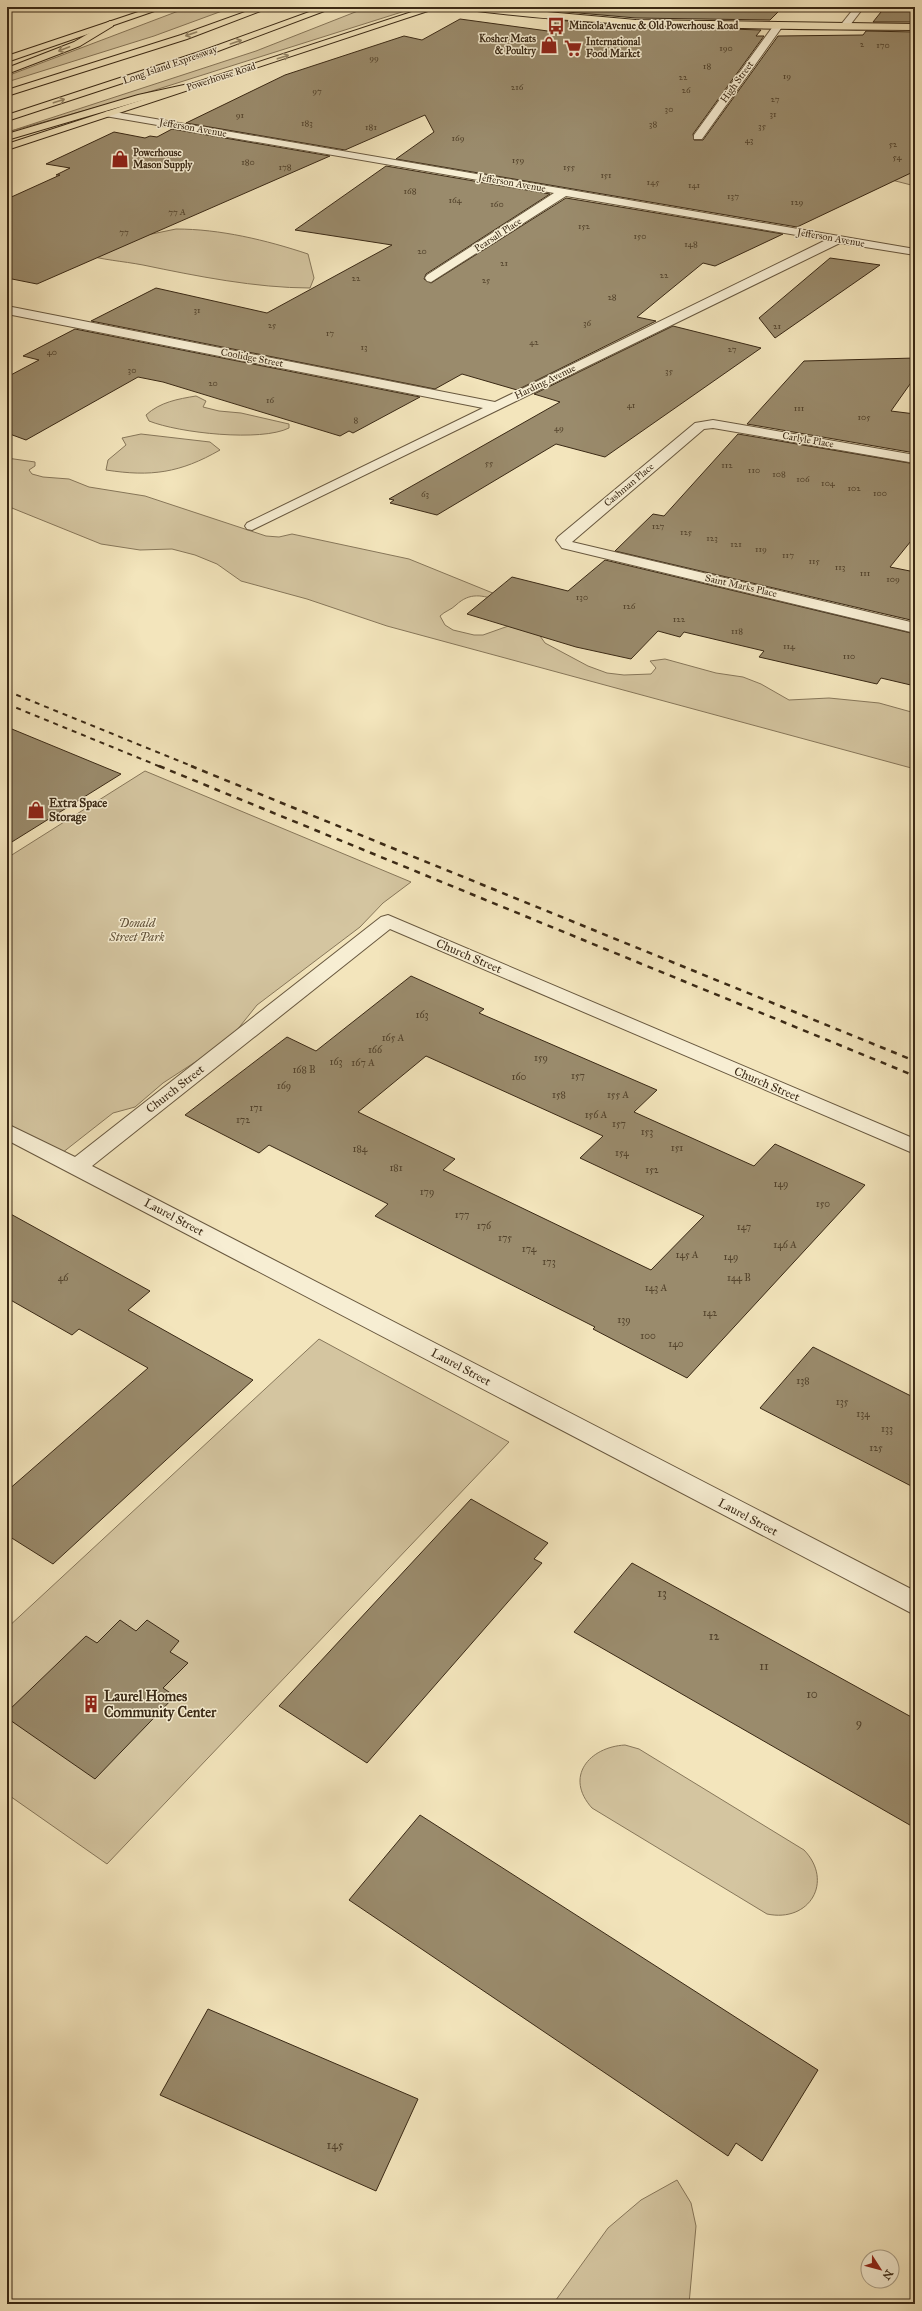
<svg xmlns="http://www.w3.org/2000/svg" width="922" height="2311" font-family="'IM FELL Great Primer',serif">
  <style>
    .green { fill: #d4c5a0; stroke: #87775a }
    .building { fill: #9a8b6c; stroke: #3a2915; fill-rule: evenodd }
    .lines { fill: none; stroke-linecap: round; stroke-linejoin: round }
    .minor-casing { stroke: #68583f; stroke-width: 2 }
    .major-casing { stroke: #3a2915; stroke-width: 2 }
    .highway-casing { stroke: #3a2915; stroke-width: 2 }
    .minor { fill: #f7eed3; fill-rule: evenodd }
    .major { fill: #f3e5bc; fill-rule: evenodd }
    .highway { fill: #f3e5bc; fill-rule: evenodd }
    .rail-far1 { stroke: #3a2915; stroke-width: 2; stroke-dasharray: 5 5; stroke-linecap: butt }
    .rail { stroke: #3a2915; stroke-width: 2.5; stroke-dasharray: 6 6; stroke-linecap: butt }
    .oneway { stroke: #968768 }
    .labels { text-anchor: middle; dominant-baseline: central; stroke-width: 3; stroke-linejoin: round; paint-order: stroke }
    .far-number-label { font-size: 9px; fill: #52422b }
    .far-poi-label { font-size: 10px; font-weight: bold; fill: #3a2915; stroke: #f7eed3; text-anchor: start }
    .far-street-label { font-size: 10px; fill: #3a2915; stroke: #f7eed3 }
    .number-label { font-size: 10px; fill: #52422b }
    .poi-label { font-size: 12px; font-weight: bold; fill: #3a2915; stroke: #f7eed3; text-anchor: start }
    .park-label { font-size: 12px; font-style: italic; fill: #605038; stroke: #f7eed3 }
    .street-label { font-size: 12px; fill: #3a2915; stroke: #f7eed3 }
    .near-number-label { font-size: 12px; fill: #52422b }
    .near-poi-label { font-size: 14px; font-weight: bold; fill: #3a2915; stroke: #f7eed3; text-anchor: start }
  </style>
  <rect width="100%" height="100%" fill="#f3e5bc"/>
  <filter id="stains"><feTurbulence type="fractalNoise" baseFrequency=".005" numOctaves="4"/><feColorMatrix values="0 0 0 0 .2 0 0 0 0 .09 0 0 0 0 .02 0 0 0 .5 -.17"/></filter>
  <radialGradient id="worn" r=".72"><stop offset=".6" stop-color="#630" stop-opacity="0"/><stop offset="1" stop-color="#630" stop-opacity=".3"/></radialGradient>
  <!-- green -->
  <g class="green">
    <path d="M189 7H233L154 36 7 82V76Z"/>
    <path d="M368 7 406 9 405 11 133 97 11 131 256 51Z"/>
    <path d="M915 168V186L880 177Z"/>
    <path d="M176 229C220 229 266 240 308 254L314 278 310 288C256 288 196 276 143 265 122 261 102 260 83 254L147 235Z"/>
    <path d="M196 396 206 401 203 407 219 411 241 413 289 424V428C261 442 179 433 149 421L146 415C160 402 178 399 196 396Z"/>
    <path d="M141 434 210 442 220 450C180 473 151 477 106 470L108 460 126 445 122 438Z"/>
    <path d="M7 458 35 462V466L29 470 32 474 43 477 69 479 89 487 145 496 266 536 279 537 292 534 409 559 505 598 500 601C482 595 470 592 456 605 451 610 445 611 440 616L445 625 453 630 474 635H483L514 624 538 633 545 643 588 666 607 673 624 675 651 674 656 668 650 661 665 659 716 673 743 677 761 684 789 700 829 698 879 703 915 713V769L387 626 307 599 241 581 217 564 195 555 172 549 140 550 101 544 7 506Z"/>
    <path d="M145 771 411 882 383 903 360 927 257 1005 237 1030 209 1053 163 1083 135 1107 113 1113 62 1153 7 1131V858Z"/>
    <path d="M319 1339 509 1442 107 1864 7 1794V1628Z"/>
    <path d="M625 1745 639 1749 804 1850C834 1881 810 1923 767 1914L592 1808C564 1777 589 1747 625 1745Z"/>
    <path d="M677 2180 691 2203 696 2226 689 2304H553L608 2228 641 2200Z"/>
  </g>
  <!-- building -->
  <g class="building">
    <path d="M556 7H783L770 20 636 18 556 11Z"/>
    <path d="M885 7H915V22H873Z"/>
    <path d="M460 19 555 32V20L636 26 761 30 756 36H764L693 134 694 140H703L778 36 863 35 866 31 915 32V171L797 227 396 159 434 132 425 115 345 150 186 123 285 75 404 36 422 40Z"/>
    <path d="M172 129 330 156 37 284 7 278V199L60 175H56L70 168 46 164 114 132 145 138 150 136 157 137Z"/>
    <path d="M386 166 550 194 426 274 424 279 431 283 566 198 783 234 715 266 703 263 637 317 656 321 517 390 462 374 435 389 91 321 156 288 267 313 392 245 295 230Z"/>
    <path d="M830 258 880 265 775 338 759 318Z"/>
    <path d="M673 326 761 348 605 457 556 444 437 515 390 503 394 500 389 499 560 402 534 394Z"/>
    <path d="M75 329 420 397 353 433 349 431 340 436 163 382 138 377 26 440 7 433V377L39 360 23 356Z"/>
    <path d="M915 358V377L891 411 915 414V453L747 424 804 361Z"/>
    <path d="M738 434 915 464V536L890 567 915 572V621L615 551 653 514 664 516Z"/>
    <path d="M605 560 915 634V686L881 678 877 684 759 657 764 651 684 632 680 637 658 631 631 659 576 647 467 614 512 577 568 591Z"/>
    <path d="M7 727 121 774 7 845Z"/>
    <path d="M411 976 484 1009 479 1013 657 1090 634 1112 754 1166 775 1144 865 1185 687 1378 593 1329 595 1327 375 1216 388 1204 269 1145 259 1153 185 1115 287 1037 316 1051ZM426 1056 603 1136 580 1158 704 1216 651 1270 443 1170 455 1159 358 1112Z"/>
    <path d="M7 1212 150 1291 128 1310 253 1380 53 1564 7 1535V1491L148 1368 79 1329 72 1335 7 1298Z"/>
    <path d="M813 1347 915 1398V1488L760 1408Z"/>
    <path d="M471 1499 548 1543 534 1559 542 1563 367 1763 279 1706Z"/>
    <path d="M632 1563 915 1719V1828L574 1632Z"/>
    <path d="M120 1620 136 1631 147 1620 179 1641 170 1652 188 1663 163 1688 175 1696 95 1779 7 1718V1712L86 1636 97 1643Z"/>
    <path d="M420 1815 818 2070 762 2161 736 2143 728 2156 349 1900Z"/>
    <path d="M208 2009 418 2099 376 2191 160 2095Z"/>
  </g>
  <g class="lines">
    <!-- minor casing -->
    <g class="minor-casing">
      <g id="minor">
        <path d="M855 7H864L847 29H841L839 27Z"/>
        <path d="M774 25 782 27 702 139H694V135Z"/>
        <path d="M109 111 915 249V255L840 243 252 530 247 529 245 526 247 523 483 408 7 314V306L495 402 826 240 566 196 431 282 427 281 425 278 427 275 554 193 105 116V112Z"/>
        <path d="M713 420 915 455V463L713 428 704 429 572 542 915 623V633L562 548 556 540 558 537 695 423Z"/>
        <path d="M388 915 915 1139V1154L390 929 92 1166 915 1591V1615L7 1140V1124L75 1157 381 917Z"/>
      </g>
    </g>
    <!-- major casing -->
    <g class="major-casing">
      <g id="major">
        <path d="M153 7H166L7 62V56Z"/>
        <path d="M427 7H440L7 150V144Z"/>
        <path d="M465 7H490L636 20 915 24V30C766 29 617 29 469 10Z"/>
      </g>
    </g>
    <!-- highway casing -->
    <g class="highway-casing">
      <g id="highway">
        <path d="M259 7H271L187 39 7 96V90L181 35Z"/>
        <path d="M323 7H335L205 56 7 121V115L199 52Z"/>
        <path d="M110 21 113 22V26L80 46 7 74V68L74 42Z"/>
        <path d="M193 83 198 86 196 88 143 100 7 140V134L138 95Z"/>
      </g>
    </g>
    <!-- minor -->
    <use href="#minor" class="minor"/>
    <!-- major -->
    <use href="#major" class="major"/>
    <!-- highway -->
    <use href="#highway" class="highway"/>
    <!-- rail-far1 -->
    <g class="rail-far1">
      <path d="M7 691 194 767"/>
      <path d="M7 704 161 767"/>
    </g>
    <!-- rail -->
    <g class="rail">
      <path d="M159 766 915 1076"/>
      <path d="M191 766 915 1061"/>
    </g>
  </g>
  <!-- one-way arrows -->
  <defs><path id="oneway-shaft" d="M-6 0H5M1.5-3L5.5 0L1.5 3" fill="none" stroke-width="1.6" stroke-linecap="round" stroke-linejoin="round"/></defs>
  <g class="oneway">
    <use href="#oneway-shaft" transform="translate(191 34) rotate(161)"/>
    <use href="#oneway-shaft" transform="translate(236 42) rotate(-19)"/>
    <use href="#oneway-shaft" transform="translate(64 49) rotate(159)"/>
    <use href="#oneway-shaft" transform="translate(283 57) rotate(-18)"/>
    <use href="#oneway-shaft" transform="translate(59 101) rotate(-18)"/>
  </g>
  <!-- icons -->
  <defs>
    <g id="bus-bare" transform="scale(1.38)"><path d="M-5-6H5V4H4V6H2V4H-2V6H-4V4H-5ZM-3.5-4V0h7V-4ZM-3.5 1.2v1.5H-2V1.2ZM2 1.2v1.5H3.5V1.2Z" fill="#8f2418" stroke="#f7eed3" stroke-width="2.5" paint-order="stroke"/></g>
    <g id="shop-bare" transform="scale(1.38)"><path d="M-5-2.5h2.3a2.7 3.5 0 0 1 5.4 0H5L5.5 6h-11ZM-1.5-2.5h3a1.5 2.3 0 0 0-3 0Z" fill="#8f2418" stroke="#f7eed3" stroke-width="2.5" paint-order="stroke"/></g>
    <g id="supermarket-bare" transform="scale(1.38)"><path d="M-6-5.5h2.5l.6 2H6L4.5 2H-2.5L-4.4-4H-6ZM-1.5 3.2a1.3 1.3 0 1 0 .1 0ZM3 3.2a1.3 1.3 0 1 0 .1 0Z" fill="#8f2418" stroke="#f7eed3" stroke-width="2.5" paint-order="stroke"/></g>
    <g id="building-bare" transform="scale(1.38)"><path d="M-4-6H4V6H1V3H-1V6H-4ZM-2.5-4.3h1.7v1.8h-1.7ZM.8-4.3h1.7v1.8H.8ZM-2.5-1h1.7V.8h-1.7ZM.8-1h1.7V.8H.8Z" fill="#8f2418" stroke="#f7eed3" stroke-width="2.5" paint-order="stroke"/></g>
  </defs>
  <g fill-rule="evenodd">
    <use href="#bus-bare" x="556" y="26"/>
    <use href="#shop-bare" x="549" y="45"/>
    <use href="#supermarket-bare" x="573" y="48"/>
    <use href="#shop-bare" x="120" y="159"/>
    <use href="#shop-bare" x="36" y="810"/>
    <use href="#building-bare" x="91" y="1704"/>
  </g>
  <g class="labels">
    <!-- far-number labels -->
    <g class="far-number-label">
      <text x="862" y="43">2</text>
      <text x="883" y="44">170</text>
      <text x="726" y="47">190</text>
      <text x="374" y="57">99</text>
      <text x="707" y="65">18</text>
      <text x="787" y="75">19</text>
      <text x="683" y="76">22</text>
      <text x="517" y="86">216</text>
      <text x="686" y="89">26</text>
      <text x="317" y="90">97</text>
      <text x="775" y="98">27</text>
      <text x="669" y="108">30</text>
      <text x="773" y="113">31</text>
      <text x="240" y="114">91</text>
      <text x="307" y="122">183</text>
      <text x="653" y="123">38</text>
      <text x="762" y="125">35</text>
      <text x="371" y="126">181</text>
      <text x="458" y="137">169</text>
      <text x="749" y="139">43</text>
      <text x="893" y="143">52</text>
      <text x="897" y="156">54</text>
      <text x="518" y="159">159</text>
      <text x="248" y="161">180</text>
      <text x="285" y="166">178</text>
      <text x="569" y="166">155</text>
      <text x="606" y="174">151</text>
      <text x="653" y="181">145</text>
      <text x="694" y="184">141</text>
      <text x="410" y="190">168</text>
      <text x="733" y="195">137</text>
      <text x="455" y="199">164</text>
      <text x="797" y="201">129</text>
      <text x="497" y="203">160</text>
      <text x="177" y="211">77 A</text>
      <text x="584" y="225">152</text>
      <text x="124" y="231">77</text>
      <text x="640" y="235">150</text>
      <text x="691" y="243">148</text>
      <text x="422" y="250">20</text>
      <text x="504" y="262">21</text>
      <text x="664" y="274">22</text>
      <text x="356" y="277">22</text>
      <text x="486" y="279">25</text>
      <text x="612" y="296">28</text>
      <text x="197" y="309">31</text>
      <text x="587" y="322">36</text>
      <text x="272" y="324">25</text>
      <text x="777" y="325">21</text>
      <text x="330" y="332">17</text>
      <text x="534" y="341">42</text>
      <text x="364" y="346">13</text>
      <text x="732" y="348">27</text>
      <text x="52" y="351">40</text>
      <text x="132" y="369">30</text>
      <text x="669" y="370">35</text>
      <text x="213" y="382">20</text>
      <text x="270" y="399">16</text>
      <text x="631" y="404">41</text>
      <text x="799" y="407">111</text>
      <text x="864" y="416">105</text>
      <text x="356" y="419">8</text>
      <text x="559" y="427">49</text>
      <text x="489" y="462">55</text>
      <text x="727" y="464">112</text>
      <text x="754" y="469">110</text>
      <text x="779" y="473">108</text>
      <text x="803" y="478">106</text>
      <text x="828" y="482">104</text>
      <text x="854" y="487">102</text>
      <text x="880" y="492">100</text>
      <text x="425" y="493">63</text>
      <text x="658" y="525">127</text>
      <text x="686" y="531">125</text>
      <text x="712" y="537">123</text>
      <text x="736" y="543">121</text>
      <text x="761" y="548">119</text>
      <text x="788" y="554">117</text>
      <text x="814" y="560">115</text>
      <text x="840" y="566">113</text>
      <text x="865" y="572">111</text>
      <text x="893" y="578">109</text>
      <text x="582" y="596">130</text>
      <text x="629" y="605">126</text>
      <text x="679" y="618">122</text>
      <text x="737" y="630">118</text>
      <text x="789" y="645">114</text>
      <text x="849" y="655">110</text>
    </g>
    <!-- far-poi labels -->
    <g class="far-poi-label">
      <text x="569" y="26">Mineola Avenue &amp; Old Powerhouse Road</text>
      <text x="536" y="39" text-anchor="end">Kosher Meats<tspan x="536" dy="12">&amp; Poultry</tspan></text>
      <text x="586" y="42">International<tspan x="586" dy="12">Food Market</tspan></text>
      <text x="133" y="153">Powerhouse<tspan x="133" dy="12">Mason Supply</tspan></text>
    </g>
    <!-- far-street labels -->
    <g class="far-street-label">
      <text transform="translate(170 65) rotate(-19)">Long Island Expressway</text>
      <text transform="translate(221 77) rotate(-18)">Powerhouse Road</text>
      <text transform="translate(737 82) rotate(-54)">High Street</text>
      <text transform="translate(193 128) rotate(10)">Jefferson Avenue</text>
      <text transform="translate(512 183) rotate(10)">Jefferson Avenue</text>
      <text transform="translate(498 235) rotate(-33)">Pearsall Place</text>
      <text transform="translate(831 238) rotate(10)">Jefferson Avenue</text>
      <text transform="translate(252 358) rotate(11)">Coolidge Street</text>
      <text transform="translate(545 382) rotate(-26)">Harding Avenue</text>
      <text transform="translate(808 440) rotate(10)">Carlyle Place</text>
      <text transform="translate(629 485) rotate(-40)">Cashman Place</text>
      <text transform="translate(741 586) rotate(13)">Saint Marks Place</text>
    </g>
    <!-- number labels -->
    <g class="number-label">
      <text x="422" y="1015">163</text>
      <text x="393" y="1038">165 A</text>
      <text x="375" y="1050">166</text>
      <text x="541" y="1058">159</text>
      <text x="336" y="1062">163</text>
      <text x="363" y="1063">167 A</text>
      <text x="304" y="1070">168 B</text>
      <text x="578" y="1076">157</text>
      <text x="519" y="1077">160</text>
      <text x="284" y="1086">169</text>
      <text x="559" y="1095">158</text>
      <text x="618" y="1095">155 A</text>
      <text x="256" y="1108">171</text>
      <text x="596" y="1115">156 A</text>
      <text x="243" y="1120">172</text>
      <text x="619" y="1124">157</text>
      <text x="647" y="1132">153</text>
      <text x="677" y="1148">151</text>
      <text x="360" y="1149">184</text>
      <text x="622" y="1153">154</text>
      <text x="396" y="1168">181</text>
      <text x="652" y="1170">152</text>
      <text x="781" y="1184">149</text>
      <text x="427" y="1192">179</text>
      <text x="823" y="1204">150</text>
      <text x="462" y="1215">177</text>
      <text x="484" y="1226">176</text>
      <text x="744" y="1227">147</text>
      <text x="505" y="1238">175</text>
      <text x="785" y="1245">146 A</text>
      <text x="529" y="1249">174</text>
      <text x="687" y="1255">145 A</text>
      <text x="731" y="1257">149</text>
      <text x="549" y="1262">173</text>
      <text x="63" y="1278">46</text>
      <text x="739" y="1278">144 B</text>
      <text x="656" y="1288">143 A</text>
      <text x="710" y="1313">142</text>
      <text x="624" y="1320">139</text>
      <text x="648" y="1336">100</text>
      <text x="676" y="1344">140</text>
      <text x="803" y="1381">138</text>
      <text x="842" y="1402">135</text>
      <text x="863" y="1414">134</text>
      <text x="887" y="1429">133</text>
      <text x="876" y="1448">125</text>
    </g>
    <!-- poi labels -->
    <g class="poi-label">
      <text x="49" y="803">Extra Space<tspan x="49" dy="14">Storage</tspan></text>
    </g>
    <!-- park labels -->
    <g class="park-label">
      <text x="137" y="923">Donald<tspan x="137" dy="14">Street Park</tspan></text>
    </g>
    <!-- street labels -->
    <g class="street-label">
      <text transform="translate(469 956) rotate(23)">Church Street</text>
      <text transform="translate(767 1084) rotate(23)">Church Street</text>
      <text transform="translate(175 1089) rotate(-38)">Church Street</text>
      <text transform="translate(174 1217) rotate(28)">Laurel Street</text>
      <text transform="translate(461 1367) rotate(28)">Laurel Street</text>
      <text transform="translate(748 1517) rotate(28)">Laurel Street</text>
    </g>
    <!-- near-number labels -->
    <g class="near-number-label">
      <text x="662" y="1593">13</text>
      <text x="714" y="1636">12</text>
      <text x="764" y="1666">11</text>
      <text x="812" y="1694">10</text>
      <text x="859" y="1723">9</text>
      <text x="335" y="2145">145</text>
    </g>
    <!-- near-poi labels -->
    <g class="near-poi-label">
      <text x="104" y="1696">Laurel Homes<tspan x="104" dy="16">Community Center</tspan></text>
    </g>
  </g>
  <!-- margin -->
  <rect width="922" height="2311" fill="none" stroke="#f3e5bc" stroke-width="24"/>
  <rect x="8" y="8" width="906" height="2295" fill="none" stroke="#3a2915" stroke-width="2"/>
  <rect x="12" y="12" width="898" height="2287" fill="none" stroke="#3a2915"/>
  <!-- north arrow -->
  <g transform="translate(880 2269) rotate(126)"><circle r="19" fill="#f7eed3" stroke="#ab9f87"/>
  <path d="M0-3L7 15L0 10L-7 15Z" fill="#8f2418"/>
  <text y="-6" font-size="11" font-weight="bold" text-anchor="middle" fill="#3a2915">N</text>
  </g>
  <rect width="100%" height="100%" filter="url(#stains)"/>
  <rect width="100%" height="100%" fill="url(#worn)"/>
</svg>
